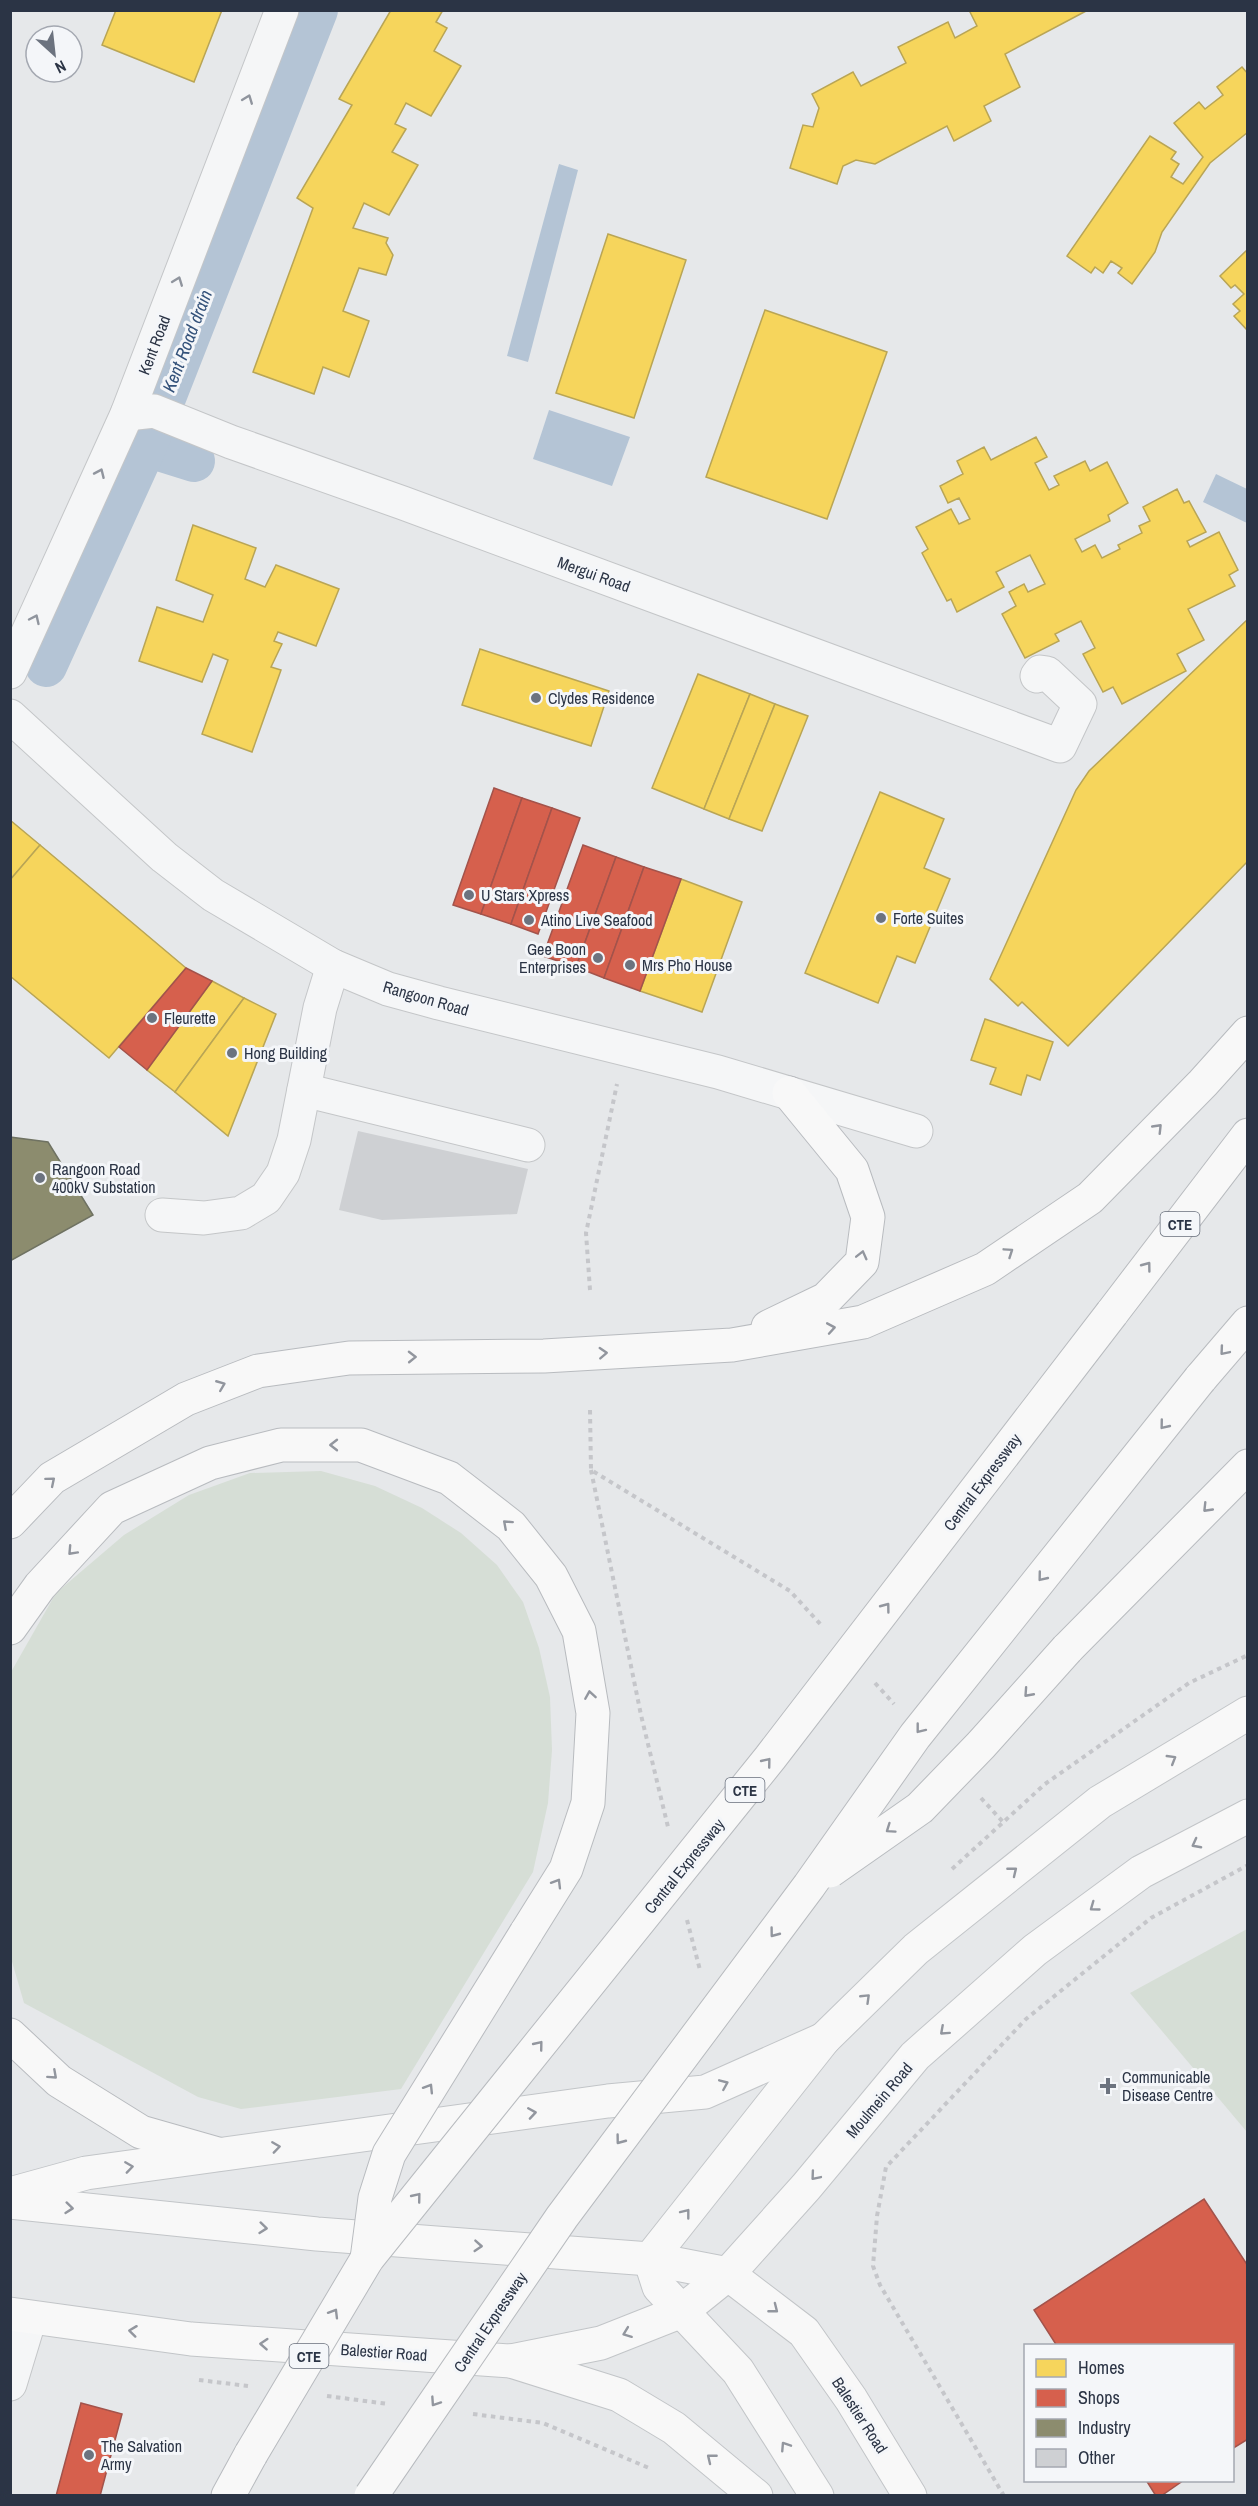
<svg xmlns="http://www.w3.org/2000/svg" width="1258" height="2506" font-family="'Archivo Narrow',sans-serif">
  <style>
    .green { fill: #d6ded6 }
    .water { fill: #b4c4d5 }
    .homes { fill: #f6d55c; stroke: #b9a555; stroke-width: 1.5 }
    .shops { fill: #d6604d; stroke: #a3534b; stroke-width: 1.5 }
    .industry { fill: #8c8c6e; stroke: #6f7262; stroke-width: 1.5 }
    .lines { fill: none; stroke-linecap: round; stroke-linejoin: round }
    .canal { stroke: #b4c4d5; stroke-width: 42 }
    .building { fill: #ced0d3 }
    .minor-casing { stroke: #c4c6c8; stroke-width: 35 }
    .major-casing { stroke: #c2c5c8; stroke-width: 35 }
    .highway-casing { stroke: #b8bbbf; stroke-width: 35 }
    .path { stroke: #c5c6ca; stroke-width: 4; stroke-dasharray: 4.5 4.5; stroke-linecap: butt }
    .minor { stroke: #f5f6f7; stroke-width: 33 }
    .major { stroke: #f8f8f8; stroke-width: 33 }
    .highway { stroke: #f8f8f8; stroke-width: 33 }
    .highway-bridge-casing { stroke: #b8bbbf; stroke-width: 35; stroke-linecap: butt }
    .highway-bridge { stroke: #f8f8f8; stroke-width: 33 }
    .oneway { stroke: #90959e }
    .oneway2 { stroke: #92969e }
    .poi-dot { fill: #6c737f; stroke: #f4f6f9; stroke-width: 2 }
    .labels { text-anchor: middle; dominant-baseline: central; stroke-width: 6; stroke-linejoin: round; paint-order: stroke }
    .shield { fill: #f4f6f9; stroke: #676e7b; stroke-width: 1.5 }
    .shield-label { font-size: 15px; font-weight: bold; fill: #2b3445 }
    .street-label { font-size: 16px; fill: #2b3445; stroke: #f4f6f9 }
    .poi-label { font-size: 16px; fill: #2b3445; stroke: #f4f6f9; text-anchor: start }
    .water-label { font-size: 18px; font-style: italic; fill: #34527a; stroke: #f4f6f9 }
  </style>
  <rect width="100%" height="100%" fill="#e6e8ea"/>
  <!-- green -->
  <g class="green">
    <path d="M321 1471 375 1486 422 1508 461 1533 497 1565 523 1602 539 1648 550 1697 552 1750 548 1803 533 1872 401 2089 241 2109 198 2097 24 2003 11 1958V1672L56 1593 124 1535 189 1495 250 1473Z"/>
    <path d="M1247 1929V2132L1130 1993Z"/>
  </g>
  <!-- water -->
  <g class="water">
    <path d="M559 164 578 170 528 362 507 356Z"/>
    <path d="M549 410 630 437 612 486 533 459Z"/>
    <path d="M1216 474 1247 489V523L1203 502Z"/>
  </g>
  <!-- homes -->
  <g class="homes">
    <path d="M116 10H222L194 82 102 45Z"/>
    <path d="M391 10H443L436 22 447 28 434 51 461 66 431 116 406 103 395 124 406 129 392 152 418 165 389 215 364 203 353 228 388 238 386 243 393 255 386 275 359 268 343 311 369 321 349 377 323 367 314 394 253 372 313 208 297 198 352 105 339 99Z"/>
    <path d="M969 10H1088L1005 54 1020 87 984 106 991 121 954 141 947 126 875 164 856 160 843 166 837 184 790 168 803 125 813 127 819 108 812 94 853 72 861 86 906 63 898 47 948 22 955 38 977 26Z"/>
    <path d="M1242 67 1248 74V132L1210 163 1162 232 1155 252 1132 284 1118 273 1122 268 1111 261 1103 273 1095 267 1091 273 1067 256 1150 136 1176 152 1171 159 1179 164 1171 177 1183 184 1203 157 1174 123 1199 102 1205 109 1223 95 1217 87Z"/>
    <path d="M608 234 686 260 634 418 556 393Z"/>
    <path d="M1247 250H1248V331L1234 316 1240 311 1233 304 1244 294 1235 285 1231 288 1220 276Z"/>
    <path d="M765 310 887 352 827 519 706 477Z"/>
    <path d="M1036 437 1047 457 1035 463 1049 490 1059 485 1054 476 1085 461 1090 471 1107 462 1128 503 1108 515 1110 521 1075 539 1082 552 1095 545 1102 558 1120 549 1118 545 1142 533 1139 526 1150 521 1143 507 1177 489 1184 503 1189 501 1206 532 1187 541 1190 547 1219 532 1238 570 1229 575 1235 586 1188 609 1204 640 1177 654 1186 671 1122 704 1113 687 1103 692 1083 654 1095 648 1081 621 1055 634 1059 641 1025 658 1002 614 1016 606 1009 592 1024 584 1028 592 1045 584 1030 555 996 572 1004 587 957 612 951 599 947 601 922 553 928 549 916 527 951 509 959 524 970 519 959 498 948 503 940 486 963 474 957 461 984 447 991 460Z"/>
    <path d="M193 525 256 548 245 579 265 587 276 565 339 589 316 646 278 632 274 641 282 644 271 667 281 670 252 752 202 734 228 660 213 654 202 682 139 661 157 607 203 622 213 595 176 580Z"/>
    <path d="M1248 619V861L1068 1046 1022 1002 1018 1006 990 979 1076 790 1089 771Z"/>
    <path d="M480 649 609 691 591 746 462 705Z"/>
    <path d="M698 674 750 694 704 809 652 788Z"/>
    <path d="M750 694 775 704 729 819 704 809Z"/>
    <path d="M775 704 808 716 762 831 729 819Z"/>
    <path d="M880 792 944 819 924 868 950 879 915 963 897 956 878 1003 805 973Z"/>
    <path d="M10 820 40 845 10 880Z"/>
    <path d="M40 845 186 968 109 1058 10 976V880Z"/>
    <path d="M681 879 742 902 702 1012 640 991Z"/>
    <path d="M212 981 244 998 175 1092 147 1070Z"/>
    <path d="M244 998 276 1014 228 1136 175 1092Z"/>
    <path d="M985 1019 1053 1042 1040 1080 1027 1075 1021 1095 990 1084 996 1068 971 1060Z"/>
  </g>
  <!-- shops -->
  <g class="shops">
    <path d="M494 788 522 798 481 914 453 905Z"/>
    <path d="M522 798 552 808 511 924 481 914Z"/>
    <path d="M552 808 580 818 538 934 511 924Z"/>
    <path d="M583 845 616 857 576 967 543 956Z"/>
    <path d="M616 857 644 867 604 978 576 967Z"/>
    <path d="M644 867 681 879 640 991 604 978Z"/>
    <path d="M186 968 212 981 147 1070 119 1047Z"/>
    <path d="M1204 2199 1248 2266V2439L1232 2449V2346H1057L1034 2310Z"/>
    <path d="M81 2403 122 2414 100 2496H56Z"/>
    <path d="M1146 2480H1184L1161 2496H1156Z"/>
  </g>
  <!-- industry -->
  <path class="industry" d="M10 1137 48 1142 93 1215 10 1261Z"/>
  <g class="lines">
    <!-- canal -->
    <g class="canal">
      <path d="M146 446 194 461"/>
      <path d="M46 666 146 446 317 10"/>
    </g>
  </g>
  <!-- building -->
  <path class="building" d="M358 1131 528 1169 517 1214 382 1220 339 1210Z"/>
  <g class="lines">
    <!-- minor casing -->
    <g class="minor-casing">
      <g id="minor">
        <path d="M127 414 154 411 231 442 403 503 1060 746 1080 704 1047 673 1040 672 1037 676"/>
        <path d="M10 672 127 414 282 10"/>
        <path d="M10 716 164 857 213 895 333 966 388 989 439 1003 718 1072 916 1131"/>
        <path d="M304 1090 528 1145"/>
        <path d="M162 1215 204 1218 241 1213 266 1198 283 1173 294 1140 320 1008 333 966"/>
        <path d="M10 2384 30 2318"/>
      </g>
    </g>
    <!-- major casing -->
    <g class="major-casing">
      <g id="major">
        <path d="M10 2194 86 2173 608 2101 705 2092 824 2039"/>
        <path d="M10 2202 317 2234 650 2259 728 2274 804 2332 851 2399 910 2496"/>
        <path d="M650 2259 824 2039 916 1949 1100 1802 1248 1713"/>
        <path d="M650 2259 659 2287 738 2371 817 2496"/>
        <path d="M10 2314 191 2339 511 2361 619 2395 674 2428 756 2496"/>
        <path d="M511 2361 601 2343 682 2311 728 2274 806 2187 915 2056 1035 1950 1141 1872 1248 1816"/>
      </g>
    </g>
    <!-- highway casing -->
    <g class="highway-casing">
      <g id="highway">
        <path d="M1112 1313 1248 1135"/>
        <path d="M768 1327 826 1299 862 1262 868 1217 852 1170 789 1093"/>
        <path d="M1200 1379 1248 1323"/>
        <path d="M10 1522 52 1478 186 1399 258 1371 349 1358 544 1356 732 1345 863 1322 985 1269 1090 1198 1203 1083 1248 1033"/>
        <path d="M10 1628 40 1586 112 1508 210 1463 281 1445H361L449 1478 511 1526 551 1576 579 1631 593 1713 588 1803 566 1869 526 1933"/>
        <path d="M1067 1649 1248 1466"/>
        <path d="M10 2035 59 2081 141 2132 218 2154"/>
        <path d="M228 2496 251 2454"/>
      </g>
    </g>
    <!-- path -->
    <g class="path">
      <path d="M590 1290 586 1233 617 1084"/>
      <path d="M590 1410 591 1470 790 1591 823 1627"/>
      <path d="M591 1470 641 1715 668 1827"/>
      <path d="M875 1683 894 1704"/>
      <path d="M981 1798 1003 1822"/>
      <path d="M952 1869 1045 1784 1189 1683 1248 1655"/>
      <path d="M687 1920 700 1970"/>
      <path d="M199 2380 248 2386"/>
      <path d="M327 2396 388 2404"/>
      <path d="M473 2414 543 2423 649 2468"/>
      <path d="M1004 2496 880 2285 873 2266 877 2216 886 2167 1026 2019 1151 1918 1248 1865"/>
    </g>
    <!-- minor -->
    <use href="#minor" class="minor"/>
    <!-- major -->
    <use href="#major" class="major"/>
    <!-- highway -->
    <use href="#highway" class="highway"/>
    <!-- highway-bridge casing -->
    <g class="highway-bridge-casing">
      <g id="highway-bridge">
        <path d="M830 1871 920 1808 981 1745 1067 1649"/>
        <path d="M367 2259 375 2198 389 2154 526 1933"/>
        <path d="M251 2454 367 2259 770 1758 1112 1313"/>
        <path d="M371 2496 562 2217 809 1886 915 1736 1200 1379"/>
      </g>
    </g>
    <!-- highway-bridge -->
    <use href="#highway-bridge" class="highway-bridge"/>
  </g>
  <!-- one-way arrows -->
  <defs><path id="oneway-chevron" d="M-2-3.5L2.5 0L-2 3.5" fill="none" stroke-width="1.6" stroke-linecap="round" stroke-linejoin="round" transform="scale(1.5)"/></defs>
  <g class="oneway">
    <use href="#oneway-chevron" transform="translate(248 99) rotate(-69)"/>
    <use href="#oneway-chevron" transform="translate(178 281) rotate(-69)"/>
    <use href="#oneway-chevron" transform="translate(100 473) rotate(-66)"/>
    <use href="#oneway-chevron" transform="translate(35 619) rotate(-65)"/>
  </g>
  <g class="oneway2">
    <use href="#oneway-chevron" transform="translate(1158 1128) rotate(-46)"/>
    <use href="#oneway-chevron" transform="translate(1009 1252) rotate(-34)"/>
    <use href="#oneway-chevron" transform="translate(862 1255) rotate(-76)"/>
    <use href="#oneway-chevron" transform="translate(1147 1266) rotate(-53)"/>
    <use href="#oneway-chevron" transform="translate(831 1328) rotate(-10)"/>
    <use href="#oneway-chevron" transform="translate(1224 1351) rotate(130)"/>
    <use href="#oneway-chevron" transform="translate(603 1353) rotate(-3)"/>
    <use href="#oneway-chevron" transform="translate(412 1357) rotate(-1)"/>
    <use href="#oneway-chevron" transform="translate(221 1385) rotate(-22)"/>
    <use href="#oneway-chevron" transform="translate(1164 1425) rotate(129)"/>
    <use href="#oneway-chevron" transform="translate(334 1445) rotate(-180)"/>
    <use href="#oneway-chevron" transform="translate(51 1481) rotate(-40)"/>
    <use href="#oneway-chevron" transform="translate(1207 1508) rotate(134)"/>
    <use href="#oneway-chevron" transform="translate(507 1524) rotate(-138)"/>
    <use href="#oneway-chevron" transform="translate(72 1551) rotate(133)"/>
    <use href="#oneway-chevron" transform="translate(1042 1577) rotate(129)"/>
    <use href="#oneway-chevron" transform="translate(886 1607) rotate(-53)"/>
    <use href="#oneway-chevron" transform="translate(1028 1693) rotate(132)"/>
    <use href="#oneway-chevron" transform="translate(590 1695) rotate(-99)"/>
    <use href="#oneway-chevron" transform="translate(920 1729) rotate(128)"/>
    <use href="#oneway-chevron" transform="translate(1172 1759) rotate(-31)"/>
    <use href="#oneway-chevron" transform="translate(767 1762) rotate(-51)"/>
    <use href="#oneway-chevron" transform="translate(890 1829) rotate(145)"/>
    <use href="#oneway-chevron" transform="translate(1196 1844) rotate(152)"/>
    <use href="#oneway-chevron" transform="translate(1013 1871) rotate(-39)"/>
    <use href="#oneway-chevron" transform="translate(557 1883) rotate(-59)"/>
    <use href="#oneway-chevron" transform="translate(1094 1907) rotate(144)"/>
    <use href="#oneway-chevron" transform="translate(774 1933) rotate(127)"/>
    <use href="#oneway-chevron" transform="translate(866 1998) rotate(-44)"/>
    <use href="#oneway-chevron" transform="translate(944 2031) rotate(138)"/>
    <use href="#oneway-chevron" transform="translate(539 2045) rotate(-51)"/>
    <use href="#oneway-chevron" transform="translate(53 2075) rotate(42)"/>
    <use href="#oneway-chevron" transform="translate(724 2084) rotate(-23)"/>
    <use href="#oneway-chevron" transform="translate(429 2088) rotate(-58)"/>
    <use href="#oneway-chevron" transform="translate(532 2113) rotate(-9)"/>
    <use href="#oneway-chevron" transform="translate(620 2140) rotate(127)"/>
    <use href="#oneway-chevron" transform="translate(276 2147) rotate(-8)"/>
    <use href="#oneway-chevron" transform="translate(129 2167) rotate(-8)"/>
    <use href="#oneway-chevron" transform="translate(815 2176) rotate(130)"/>
    <use href="#oneway-chevron" transform="translate(417 2197) rotate(-51)"/>
    <use href="#oneway-chevron" transform="translate(69 2208) rotate(6)"/>
    <use href="#oneway-chevron" transform="translate(686 2213) rotate(-52)"/>
    <use href="#oneway-chevron" transform="translate(263 2228) rotate(6)"/>
    <use href="#oneway-chevron" transform="translate(478 2246) rotate(4)"/>
    <use href="#oneway-chevron" transform="translate(774 2309) rotate(38)"/>
    <use href="#oneway-chevron" transform="translate(334 2313) rotate(-59)"/>
    <use href="#oneway-chevron" transform="translate(133 2331) rotate(-173)"/>
    <use href="#oneway-chevron" transform="translate(627 2333) rotate(159)"/>
    <use href="#oneway-chevron" transform="translate(264 2344) rotate(-176)"/>
    <use href="#oneway-chevron" transform="translate(435 2402) rotate(124)"/>
    <use href="#oneway-chevron" transform="translate(785 2446) rotate(-123)"/>
    <use href="#oneway-chevron" transform="translate(711 2458) rotate(-141)"/>
  </g>
  <!-- markers -->
  <g class="poi-dot">
    <circle cx="536" cy="698" r="6"/>
    <circle cx="469" cy="895" r="6"/>
    <circle cx="881" cy="918" r="6"/>
    <circle cx="529" cy="920" r="6"/>
    <circle cx="598" cy="958" r="6"/>
    <circle cx="630" cy="965" r="6"/>
    <circle cx="152" cy="1018" r="6"/>
    <circle cx="232" cy="1053" r="6"/>
    <circle cx="40" cy="1178" r="6"/>
    <path d="M1105 2077h6v6h6v6h-6v6h-6v-6h-6v-6h6z"/>
    <circle cx="89" cy="2455" r="6"/>
  </g>
  <g class="labels">
    <!-- shield labels -->
    <g class="shield">
      <rect x="1160.5" y="1212" width="39" height="24" rx="4.5"/>
      <rect x="725.5" y="1778" width="39" height="24" rx="4.5"/>
      <rect x="289.5" y="2344" width="39" height="24" rx="4.5"/>
    </g>
    <g class="shield-label">
      <text x="1180" y="1224">CTE</text>
      <text x="745" y="1790">CTE</text>
      <text x="309" y="2356">CTE</text>
    </g>
    <!-- street labels -->
    <g class="street-label">
      <text transform="translate(154 345) rotate(-69)">Kent Road</text>
      <text transform="translate(594 574) rotate(20)">Mergui Road</text>
      <text transform="translate(426 998) rotate(16)">Rangoon Road</text>
      <text transform="translate(982 1482) rotate(-53)">Central Expressway</text>
      <text transform="translate(684 1866) rotate(-51)">Central Expressway</text>
      <text transform="translate(879 2100) rotate(-50)">Moulmein Road</text>
      <text transform="translate(490 2322) rotate(-56)">Central Expressway</text>
      <text transform="translate(384 2352) rotate(4)">Balestier Road</text>
      <text transform="translate(860 2415) rotate(57)">Balestier Road</text>
    </g>
    <!-- poi labels -->
    <g class="poi-label">
      <text x="548" y="698">Clydes Residence</text>
      <text x="481" y="895">U Stars Xpress</text>
      <text x="893" y="918">Forte Suites</text>
      <text x="541" y="920">Atino Live Seafood</text>
      <text x="586" y="949" text-anchor="end">Gee Boon<tspan x="586" dy="18">Enterprises</tspan></text>
      <text x="642" y="965">Mrs Pho House</text>
      <text x="164" y="1018">Fleurette</text>
      <text x="244" y="1053">Hong Building</text>
      <text x="52" y="1169">Rangoon Road<tspan x="52" dy="18">400kV Substation</tspan></text>
      <text x="1122" y="2077">Communicable<tspan x="1122" dy="18">Disease Centre</tspan></text>
      <text x="101" y="2446">The Salvation<tspan x="101" dy="18">Army</tspan></text>
    </g>
    <!-- water labels -->
    <g class="water-label">
      <text transform="translate(187 341) rotate(-69)">Kent Road drain</text>
    </g>
  </g>
  <!-- border -->
  <rect width="1258" height="2506" fill="none" stroke="#2b3445" stroke-width="24"/>
  <!-- legend -->
  <rect x="1024" y="2344" width="210" height="138" fill="#f4f6f9" stroke="#a4a8b1" stroke-width="1.5"/>
  <rect x="1036" y="2359" width="30" height="18" fill="#f6d55c" stroke="#a4a8b1" stroke-width="1.5"/>
  <text x="1078" y="2374" font-size="18" fill="#2b3445">Homes</text>
  <rect x="1036" y="2389" width="30" height="18" fill="#d6604d" stroke="#a4a8b1" stroke-width="1.5"/>
  <text x="1078" y="2404" font-size="18" fill="#2b3445">Shops</text>
  <rect x="1036" y="2419" width="30" height="18" fill="#8c8c6e" stroke="#a4a8b1" stroke-width="1.5"/>
  <text x="1078" y="2434" font-size="18" fill="#2b3445">Industry</text>
  <rect x="1036" y="2449" width="30" height="18" fill="#ced0d3" stroke="#a4a8b1" stroke-width="1.5"/>
  <text x="1078" y="2464" font-size="18" fill="#2b3445">Other</text>
  <!-- north arrow -->
  <g transform="translate(54 54) rotate(153)"><circle r="28" fill="#f4f6f9" stroke="#a4a8b1" stroke-width="1.5"/>
  <path d="M0-4.5L10 22L0 15L-10 22Z" fill="#6c737f"/>
  <text y="-9" font-size="16" font-weight="bold" text-anchor="middle" fill="#2b3445">N</text>
  </g>
</svg>
